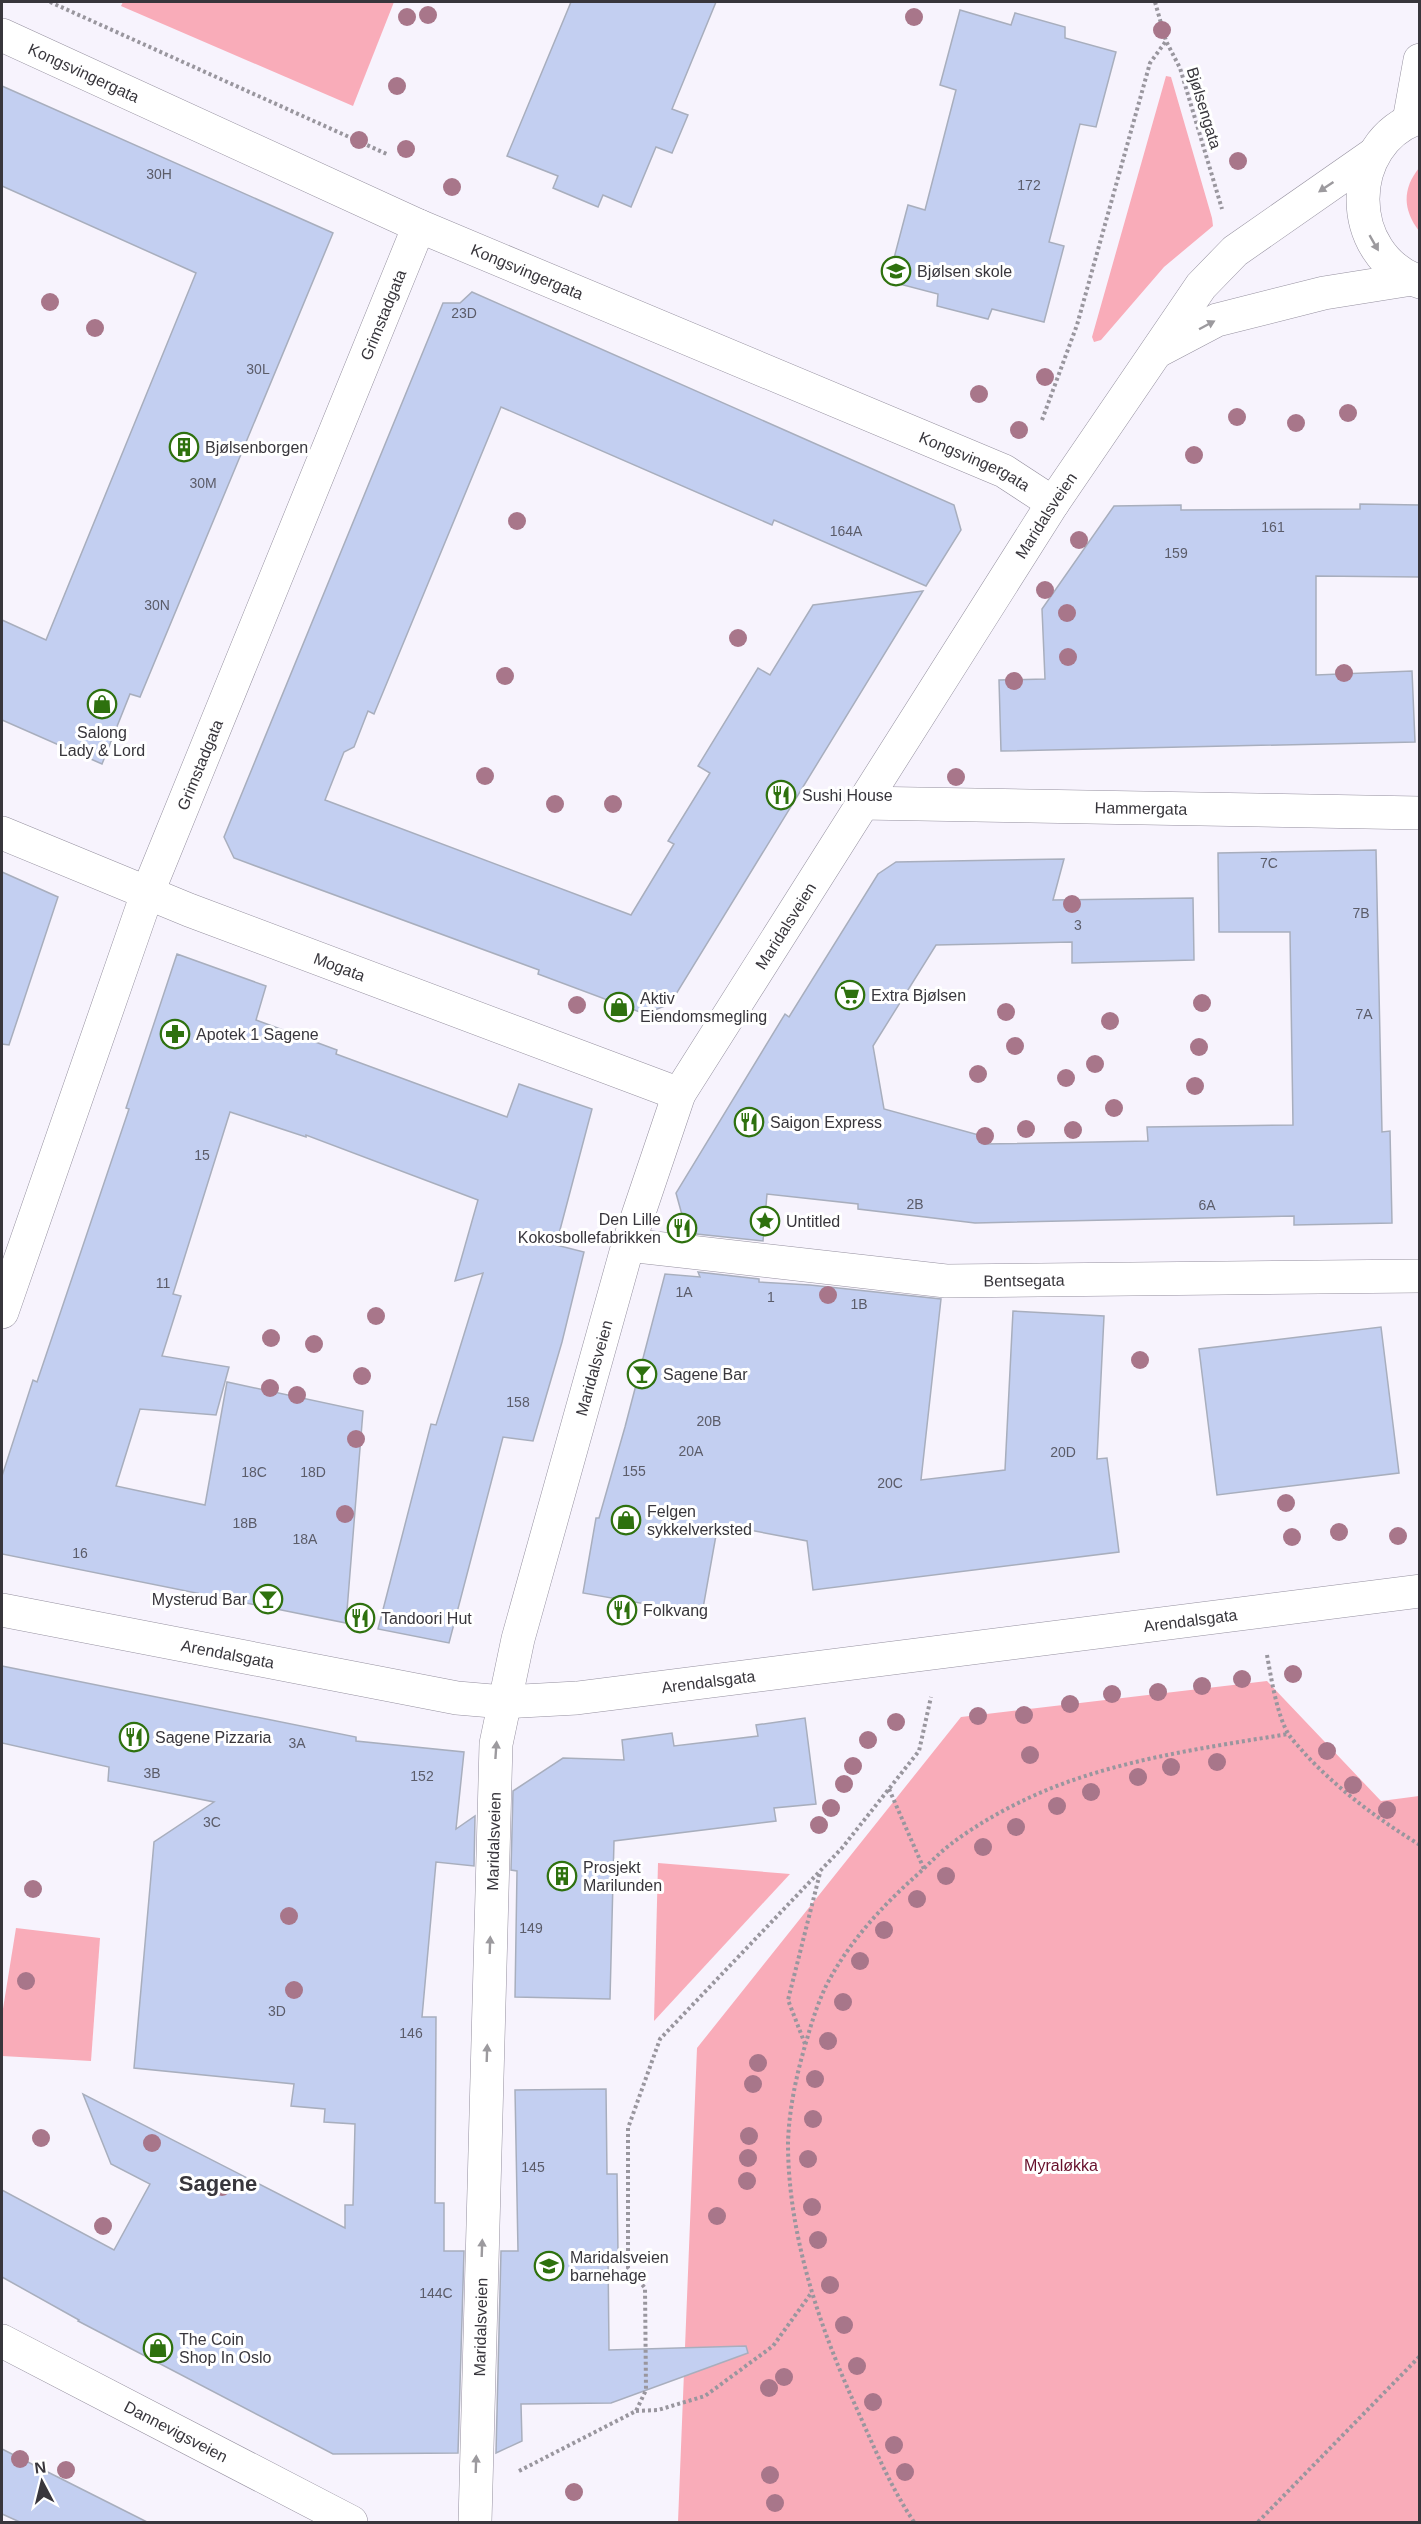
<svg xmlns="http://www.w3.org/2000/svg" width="1421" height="2524" font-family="Helvetica,sans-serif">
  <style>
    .green { fill: #f9acb9 }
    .building { fill: #c3cff1; stroke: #a8aebd; stroke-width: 1.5 }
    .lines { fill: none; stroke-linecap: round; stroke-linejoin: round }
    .minor-casing { stroke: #95909f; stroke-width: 34 }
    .path { stroke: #99969e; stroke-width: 4; stroke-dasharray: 3 3; stroke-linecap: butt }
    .minor { stroke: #fff; stroke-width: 33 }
    .tree { fill: #a8768a }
    .oneway { fill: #9c9a9e }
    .labels { text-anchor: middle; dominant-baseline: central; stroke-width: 6; stroke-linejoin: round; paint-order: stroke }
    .number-label { font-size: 14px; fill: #5b5c69 }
    .street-label { font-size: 16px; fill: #38363c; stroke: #fff }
    .poi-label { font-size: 16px; fill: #38363c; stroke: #fff; text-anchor: start }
    .park-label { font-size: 16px; fill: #670f2b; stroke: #fff }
    .district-label { font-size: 22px; font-weight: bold; fill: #38363c; stroke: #fff }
  </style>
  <rect width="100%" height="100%" fill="#f7f3fd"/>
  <!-- green -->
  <g class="green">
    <path d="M123 2H394L353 106 121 6Z"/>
    <path d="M1166 76 1171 77 1212 218 1213 226 1164 267 1101 340 1094 342 1092 337Z"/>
    <path d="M1419 168V231C1403 210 1402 189 1419 168Z"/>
    <path d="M1267 1681 1381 1801 1419 1796V2522H678L697 2048 961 1717Z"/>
    <path d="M658 1863 790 1874 654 2021Z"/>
    <path d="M16 1928 100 1938 91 2061 2 2056V2015Z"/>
  </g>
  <!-- building -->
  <g class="building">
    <path d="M571 2H716L672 109 688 115 672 153 656 147 631 207 603 195 598 207 553 188 558 176 507 156Z"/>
    <path d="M960 10 1011 25 1015 13 1065 27V38L1116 52 1096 127 1080 124 1049 242 1064 246 1044 322 992 309 988 319 937 306 938 294 888 281 908 205 925 210 956 90 940 85Z"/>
    <path d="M2 86 333 233 140 697 130 694 102 764 2 720V620L46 640 196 273 2 186Z"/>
    <path d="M472 292 954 505 961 530 926 586 774 520 772 525 501 407 374 714 368 711 354 747 344 752 325 800 631 915 674 844 668 841 710 773 698 766 758 668 770 675 813 605 923 591 670 1004 645 1014 538 974 539 970 234 858 224 837 443 303H460Z"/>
    <path d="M1360 504 1419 505V577L1316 576V675L1412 671 1415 742 1001 751 999 680 1045 679 1042 609 1114 506 1181 505V510L1360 509Z"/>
    <path d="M1376 850 1382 1132 1390 1131 1392 1223 1294 1225V1216L975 1223 858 1209V1204L767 1194 763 1241 687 1233 676 1193 785 1014 789 1017 878 874 896 862 1064 859 1053 900 1193 898 1194 960 1072 963V942L936 945 873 1046 884 1109 986 1137 984 1144 1148 1141 1147 1127 1293 1125 1290 932H1219L1218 853Z"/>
    <path d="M2 872 58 897 9 1045 2 1044Z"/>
    <path d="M177 954 266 986 256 1020 337 1050 336 1054 507 1117 519 1084 592 1109 556 1245 584 1252 562 1342 533 1441 503 1437 449 1643 378 1629 431 1424 436 1425 483 1273 455 1281 478 1200 306 1135V1137L230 1112 173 1294 181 1296 162 1356 229 1367 216 1415 140 1409 116 1486 205 1505 227 1382 363 1411 346 1623 2 1554V1476L33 1380 37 1382 129 1109 126 1108Z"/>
    <path d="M698 1272 759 1279V1282L810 1285 941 1299 921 1480 1005 1470 1013 1311 1104 1316 1097 1459 1107 1458 1119 1552 813 1590 807 1541 718 1524 702 1614 583 1593 596 1518H599L625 1427 665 1274 700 1277Z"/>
    <path d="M1381 1327 1399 1473 1217 1495 1199 1349Z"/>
    <path d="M2 1666 356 1737V1741L464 1752 456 1829 475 1816 474 1866 436 1862 422 2017H436L435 2203H444V2251H464L458 2453 333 2454 78 2321 79 2320 2 2277V2190L114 2250 150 2184 111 2164 83 2094 345 2228V2205H353L355 2124 324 2122 325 2109 291 2106 294 2084 134 2068 154 1842 214 1802 108 1781 109 1767 2 1743Z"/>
    <path d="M805 1718 816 1804 774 1808 776 1821 614 1841 610 1999 515 1997 517 1871 511 1870 513 1791 563 1758 624 1760 622 1740 672 1733 674 1746 758 1736 756 1725Z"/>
    <path d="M606 2089 607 2174H617L618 2254H608L609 2350 746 2346 748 2353 611 2403 521 2404 522 2441 496 2453 501 2251H518L515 2090Z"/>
    <path d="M2 2449 149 2523H22L2 2514Z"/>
  </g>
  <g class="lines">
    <!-- minor casing -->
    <g class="minor-casing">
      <g id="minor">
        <path id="s1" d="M2 35 419 226 1004 471 1053 503"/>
        <path d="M1420 117C1344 142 1344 256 1420 282"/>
        <path d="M1409 121 1420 60"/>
        <path d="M1160 350 1217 320 1324 293 1412 279"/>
        <path id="s2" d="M862 803 1420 813"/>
        <path id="s3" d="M2 833 189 910 679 1094"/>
        <path id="s4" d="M628 1245 946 1281 1420 1276"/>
        <path id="s5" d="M2 1312 147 894 419 226"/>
        <path id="s6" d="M2 1610 457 1698 504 1702 577 1698 1420 1591"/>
        <path id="s7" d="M2 2341 351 2522"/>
        <path id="s8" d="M475 2522 496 1744 518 1639 628 1245 679 1094 1053 503 1201 286 1235 251 1374 154"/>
      </g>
    </g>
    <!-- path -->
    <g class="path">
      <path d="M50 2 389 155"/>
      <path d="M1155 2 1166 41 1180 68 1222 209"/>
      <path d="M1042 420 1077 325 1150 63 1166 41"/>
      <path d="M1267 1655C1271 1677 1277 1716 1289 1735 1294 1742 1301 1749 1307 1756 1340 1791 1379 1820 1420 1845"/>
      <path d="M889 1789 924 1869"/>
      <path d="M805 2044 788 2000 820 1873"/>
      <path d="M636 2411 658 2410 705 2396 773 2346 812 2292"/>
      <path d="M519 2471 636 2411 646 2390 645 2288 628 2268V2128L660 2039 842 1848 919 1751 931 1697"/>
      <path d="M914 2522C890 2486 874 2447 856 2407 819 2326 788 2234 788 2143 789 2108 797 2072 807 2039 812 2021 818 2003 826 1986 848 1943 882 1906 918 1874 929 1864 939 1853 951 1844 981 1821 1019 1801 1054 1787 1129 1758 1209 1747 1288 1734"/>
      <path d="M1258 2522 1420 2356"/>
    </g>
    <!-- minor -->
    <use href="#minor" class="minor"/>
  </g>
  <!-- trees -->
  <g class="tree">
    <circle cx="428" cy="15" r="9"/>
    <circle cx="407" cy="17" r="9"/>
    <circle cx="914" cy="17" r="9"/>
    <circle cx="1162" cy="30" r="9"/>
    <circle cx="397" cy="86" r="9"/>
    <circle cx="359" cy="140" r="9"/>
    <circle cx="406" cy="149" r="9"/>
    <circle cx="1238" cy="161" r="9"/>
    <circle cx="452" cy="187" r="9"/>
    <circle cx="50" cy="302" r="9"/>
    <circle cx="95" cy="328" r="9"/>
    <circle cx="1045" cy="377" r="9"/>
    <circle cx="979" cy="394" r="9"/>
    <circle cx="1348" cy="413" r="9"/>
    <circle cx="1237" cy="417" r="9"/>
    <circle cx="1296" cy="423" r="9"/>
    <circle cx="1019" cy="430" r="9"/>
    <circle cx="1194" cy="455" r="9"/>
    <circle cx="517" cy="521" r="9"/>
    <circle cx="1079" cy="540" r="9"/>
    <circle cx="1045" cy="590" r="9"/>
    <circle cx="1067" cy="613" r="9"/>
    <circle cx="738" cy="638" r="9"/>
    <circle cx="1068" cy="657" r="9"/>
    <circle cx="1344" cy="673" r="9"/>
    <circle cx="505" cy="676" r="9"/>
    <circle cx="1014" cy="681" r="9"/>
    <circle cx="485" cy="776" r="9"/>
    <circle cx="956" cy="777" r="9"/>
    <circle cx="555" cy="804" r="9"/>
    <circle cx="613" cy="804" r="9"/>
    <circle cx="1072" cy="904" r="9"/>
    <circle cx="1202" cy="1003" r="9"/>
    <circle cx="577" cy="1005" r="9"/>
    <circle cx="1006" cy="1012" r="9"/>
    <circle cx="1110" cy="1021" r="9"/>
    <circle cx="1015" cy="1046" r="9"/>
    <circle cx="1199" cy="1047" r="9"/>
    <circle cx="1095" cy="1064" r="9"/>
    <circle cx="978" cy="1074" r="9"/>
    <circle cx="1066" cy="1078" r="9"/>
    <circle cx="1195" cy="1086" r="9"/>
    <circle cx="1114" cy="1108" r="9"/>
    <circle cx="1026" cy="1129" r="9"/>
    <circle cx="1073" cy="1130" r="9"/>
    <circle cx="985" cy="1136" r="9"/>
    <circle cx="828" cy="1295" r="9"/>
    <circle cx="376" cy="1316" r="9"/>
    <circle cx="271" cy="1338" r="9"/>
    <circle cx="314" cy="1344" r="9"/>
    <circle cx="1140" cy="1360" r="9"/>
    <circle cx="362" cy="1376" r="9"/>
    <circle cx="270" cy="1388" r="9"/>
    <circle cx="297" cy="1395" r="9"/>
    <circle cx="356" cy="1439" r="9"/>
    <circle cx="1286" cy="1503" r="9"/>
    <circle cx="345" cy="1514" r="9"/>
    <circle cx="1339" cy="1532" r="9"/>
    <circle cx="1398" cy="1536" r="9"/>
    <circle cx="1292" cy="1537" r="9"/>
    <circle cx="1293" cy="1674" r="9"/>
    <circle cx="1242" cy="1679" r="9"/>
    <circle cx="1202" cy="1686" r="9"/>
    <circle cx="1158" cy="1692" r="9"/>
    <circle cx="1112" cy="1694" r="9"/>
    <circle cx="1070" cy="1704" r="9"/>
    <circle cx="1024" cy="1715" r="9"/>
    <circle cx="978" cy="1716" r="9"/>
    <circle cx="896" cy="1722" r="9"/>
    <circle cx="868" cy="1740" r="9"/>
    <circle cx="1327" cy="1751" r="9"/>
    <circle cx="1030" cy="1755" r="9"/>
    <circle cx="1217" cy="1762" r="9"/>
    <circle cx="853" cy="1766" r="9"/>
    <circle cx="1171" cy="1767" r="9"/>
    <circle cx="1138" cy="1777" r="9"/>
    <circle cx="844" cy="1784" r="9"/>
    <circle cx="1353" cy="1785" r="9"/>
    <circle cx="1091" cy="1792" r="9"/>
    <circle cx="1057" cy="1806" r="9"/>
    <circle cx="831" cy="1808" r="9"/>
    <circle cx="1387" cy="1810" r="9"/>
    <circle cx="819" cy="1825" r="9"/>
    <circle cx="1016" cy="1827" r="9"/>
    <circle cx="983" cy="1847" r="9"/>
    <circle cx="946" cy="1876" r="9"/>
    <circle cx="33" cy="1889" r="9"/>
    <circle cx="917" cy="1899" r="9"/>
    <circle cx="289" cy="1916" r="9"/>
    <circle cx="884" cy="1930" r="9"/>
    <circle cx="860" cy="1961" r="9"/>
    <circle cx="26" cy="1981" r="9"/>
    <circle cx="294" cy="1990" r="9"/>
    <circle cx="843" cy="2002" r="9"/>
    <circle cx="828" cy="2041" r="9"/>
    <circle cx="758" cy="2063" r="9"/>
    <circle cx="815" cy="2079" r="9"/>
    <circle cx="753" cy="2084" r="9"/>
    <circle cx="813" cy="2119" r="9"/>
    <circle cx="749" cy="2136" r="9"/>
    <circle cx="41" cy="2138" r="9"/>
    <circle cx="152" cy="2143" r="9"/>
    <circle cx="748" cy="2158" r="9"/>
    <circle cx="808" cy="2159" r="9"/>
    <circle cx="747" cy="2181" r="9"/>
    <circle cx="222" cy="2187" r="9"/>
    <circle cx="812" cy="2207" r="9"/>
    <circle cx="717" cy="2216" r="9"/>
    <circle cx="103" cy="2226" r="9"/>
    <circle cx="818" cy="2240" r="9"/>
    <circle cx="830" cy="2285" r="9"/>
    <circle cx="844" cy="2325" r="9"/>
    <circle cx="857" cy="2366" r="9"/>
    <circle cx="784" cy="2377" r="9"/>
    <circle cx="769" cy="2388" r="9"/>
    <circle cx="873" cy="2402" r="9"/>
    <circle cx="894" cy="2445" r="9"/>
    <circle cx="20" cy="2459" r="9"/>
    <circle cx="66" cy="2470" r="9"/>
    <circle cx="905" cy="2472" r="9"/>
    <circle cx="770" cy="2475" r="9"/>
    <circle cx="574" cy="2492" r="9"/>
    <circle cx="775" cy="2503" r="9"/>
  </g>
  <!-- one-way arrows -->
  <defs><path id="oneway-solid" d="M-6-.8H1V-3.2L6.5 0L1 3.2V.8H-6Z" transform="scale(1.5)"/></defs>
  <g class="oneway">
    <use href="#oneway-solid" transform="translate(1326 187) rotate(146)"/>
    <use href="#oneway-solid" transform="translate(1374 243) rotate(60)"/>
    <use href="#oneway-solid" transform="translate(1207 325) rotate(-28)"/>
    <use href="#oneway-solid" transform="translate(496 1750) rotate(-86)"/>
    <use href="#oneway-solid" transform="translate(490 1945) rotate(-88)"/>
    <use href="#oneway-solid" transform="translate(487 2053) rotate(-88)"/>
    <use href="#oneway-solid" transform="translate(482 2248) rotate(-88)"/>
    <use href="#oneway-solid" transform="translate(476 2464) rotate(-88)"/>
  </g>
  <!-- icons -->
  <defs>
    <g id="school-ring" transform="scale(1.5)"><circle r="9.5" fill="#fff" stroke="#2e710e" stroke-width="1.5"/><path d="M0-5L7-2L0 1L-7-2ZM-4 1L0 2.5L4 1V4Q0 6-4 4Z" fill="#2e710e"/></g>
    <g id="building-ring" transform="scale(1.5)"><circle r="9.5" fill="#fff" stroke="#2e710e" stroke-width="1.5"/><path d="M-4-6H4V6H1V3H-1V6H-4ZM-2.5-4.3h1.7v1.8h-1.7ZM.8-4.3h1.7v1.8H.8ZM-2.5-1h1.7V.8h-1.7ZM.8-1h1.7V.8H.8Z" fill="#2e710e"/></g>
    <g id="shop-ring" transform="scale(1.5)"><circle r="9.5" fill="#fff" stroke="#2e710e" stroke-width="1.5"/><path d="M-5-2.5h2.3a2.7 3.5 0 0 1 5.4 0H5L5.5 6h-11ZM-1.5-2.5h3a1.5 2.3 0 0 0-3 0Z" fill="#2e710e"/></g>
    <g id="restaurant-ring" transform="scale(1.5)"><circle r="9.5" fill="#fff" stroke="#2e710e" stroke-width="1.5"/><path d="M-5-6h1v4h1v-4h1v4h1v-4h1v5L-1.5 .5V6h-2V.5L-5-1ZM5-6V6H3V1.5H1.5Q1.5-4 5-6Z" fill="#2e710e"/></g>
    <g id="supermarket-ring" transform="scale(1.5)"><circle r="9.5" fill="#fff" stroke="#2e710e" stroke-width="1.5"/><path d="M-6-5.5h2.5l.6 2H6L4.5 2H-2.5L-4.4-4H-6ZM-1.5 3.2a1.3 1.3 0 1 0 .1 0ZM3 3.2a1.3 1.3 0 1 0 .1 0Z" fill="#2e710e"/></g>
    <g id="pharmacy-ring" transform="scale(1.5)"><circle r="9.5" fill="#fff" stroke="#2e710e" stroke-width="1.5"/><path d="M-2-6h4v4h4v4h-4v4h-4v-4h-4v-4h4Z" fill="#2e710e"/></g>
    <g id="sight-ring" transform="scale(1.5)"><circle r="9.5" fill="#fff" stroke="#2e710e" stroke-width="1.5"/><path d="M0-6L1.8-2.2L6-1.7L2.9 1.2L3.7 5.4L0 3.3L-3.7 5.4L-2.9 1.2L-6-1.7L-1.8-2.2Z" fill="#2e710e"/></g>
    <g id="bar-ring" transform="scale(1.5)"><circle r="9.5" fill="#fff" stroke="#2e710e" stroke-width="1.5"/><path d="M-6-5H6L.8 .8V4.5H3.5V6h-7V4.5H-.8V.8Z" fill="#2e710e"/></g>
  </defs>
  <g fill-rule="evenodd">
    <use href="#school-ring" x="896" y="271"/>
    <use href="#building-ring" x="184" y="447"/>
    <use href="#shop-ring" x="102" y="704"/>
    <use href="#restaurant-ring" x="781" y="795"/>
    <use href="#supermarket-ring" x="850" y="995"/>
    <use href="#shop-ring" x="619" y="1007"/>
    <use href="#pharmacy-ring" x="175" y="1034"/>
    <use href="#restaurant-ring" x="749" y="1122"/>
    <use href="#sight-ring" x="765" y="1221"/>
    <use href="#restaurant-ring" x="682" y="1228"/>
    <use href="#bar-ring" x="642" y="1374"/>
    <use href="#shop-ring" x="626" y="1520"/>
    <use href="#bar-ring" x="268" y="1599"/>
    <use href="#restaurant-ring" x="622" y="1610"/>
    <use href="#restaurant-ring" x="360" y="1618"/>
    <use href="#restaurant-ring" x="134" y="1737"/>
    <use href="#building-ring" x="562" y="1876"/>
    <use href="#school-ring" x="549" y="2266"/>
    <use href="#shop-ring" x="158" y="2348"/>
  </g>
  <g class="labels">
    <!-- number labels -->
    <g class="number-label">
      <text x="159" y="174">30H</text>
      <text x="1029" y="185">172</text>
      <text x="464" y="313">23D</text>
      <text x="258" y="369">30L</text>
      <text x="203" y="483">30M</text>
      <text x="1273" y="527">161</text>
      <text x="846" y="531">164A</text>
      <text x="1176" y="553">159</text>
      <text x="157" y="605">30N</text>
      <text x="1269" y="863">7C</text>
      <text x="1361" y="913">7B</text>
      <text x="1078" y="925">3</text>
      <text x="1364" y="1014">7A</text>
      <text x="202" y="1155">15</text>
      <text x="915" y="1204">2B</text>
      <text x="1207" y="1205">6A</text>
      <text x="163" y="1283">11</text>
      <text x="684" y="1292">1A</text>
      <text x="771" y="1297">1</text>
      <text x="859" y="1304">1B</text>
      <text x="518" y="1402">158</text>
      <text x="709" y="1421">20B</text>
      <text x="691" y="1451">20A</text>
      <text x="1063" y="1452">20D</text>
      <text x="634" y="1471">155</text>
      <text x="254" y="1472">18C</text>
      <text x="313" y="1472">18D</text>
      <text x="890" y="1483">20C</text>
      <text x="245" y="1523">18B</text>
      <text x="305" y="1539">18A</text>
      <text x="80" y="1553">16</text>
      <text x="297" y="1743">3A</text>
      <text x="152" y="1773">3B</text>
      <text x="422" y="1776">152</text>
      <text x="212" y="1822">3C</text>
      <text x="531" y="1928">149</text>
      <text x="277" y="2011">3D</text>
      <text x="411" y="2033">146</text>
      <text x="533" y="2167">145</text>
      <text x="436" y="2293">144C</text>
    </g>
    <!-- street labels -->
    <g class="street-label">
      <text stroke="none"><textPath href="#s1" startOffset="90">Kongsvingergata</textPath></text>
      <text transform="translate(1204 108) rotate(73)">Bjølsengata</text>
      <text stroke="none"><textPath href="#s1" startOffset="576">Kongsvingergata</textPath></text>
      <text stroke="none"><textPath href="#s5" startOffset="1068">Grimstadgata</textPath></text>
      <text stroke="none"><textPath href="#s1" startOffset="1062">Kongsvingergata</textPath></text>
      <text stroke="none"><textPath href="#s8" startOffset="2139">Maridalsveien</textPath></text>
      <text stroke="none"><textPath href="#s5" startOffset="582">Grimstadgata</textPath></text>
      <text stroke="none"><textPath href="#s2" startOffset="279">Hammergata</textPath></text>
      <text stroke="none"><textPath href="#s8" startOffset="1653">Maridalsveien</textPath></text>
      <text stroke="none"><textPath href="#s3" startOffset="363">Mogata</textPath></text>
      <text stroke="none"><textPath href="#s4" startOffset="398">Bentsegata</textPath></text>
      <text stroke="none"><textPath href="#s8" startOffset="1167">Maridalsveien</textPath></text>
      <text stroke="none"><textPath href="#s6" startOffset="1202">Arendalsgata</textPath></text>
      <text stroke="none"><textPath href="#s6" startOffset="230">Arendalsgata</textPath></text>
      <text stroke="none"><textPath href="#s6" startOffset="716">Arendalsgata</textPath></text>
      <text stroke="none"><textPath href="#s8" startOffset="681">Maridalsveien</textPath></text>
      <text stroke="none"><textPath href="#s8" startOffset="195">Maridalsveien</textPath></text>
      <text stroke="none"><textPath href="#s7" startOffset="196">Dannevigsveien</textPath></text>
    </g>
    <!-- poi labels -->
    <g class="poi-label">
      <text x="917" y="271">Bjølsen skole</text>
      <text x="205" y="447">Bjølsenborgen</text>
      <text x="102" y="732" text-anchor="middle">Salong<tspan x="102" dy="18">Lady &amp; Lord</tspan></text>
      <text x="802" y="795">Sushi House</text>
      <text x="871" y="995">Extra Bjølsen</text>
      <text x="640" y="998">Aktiv<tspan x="640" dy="18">Eiendomsmegling</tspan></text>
      <text x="196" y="1034">Apotek 1 Sagene</text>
      <text x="770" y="1122">Saigon Express</text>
      <text x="661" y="1219" text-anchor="end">Den Lille<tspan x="661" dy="18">Kokosbollefabrikken</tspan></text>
      <text x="786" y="1221">Untitled</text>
      <text x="663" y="1374">Sagene Bar</text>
      <text x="647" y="1511">Felgen<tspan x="647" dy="18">sykkelverksted</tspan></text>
      <text x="247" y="1599" text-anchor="end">Mysterud Bar</text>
      <text x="643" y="1610">Folkvang</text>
      <text x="381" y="1618">Tandoori Hut</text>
      <text x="155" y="1737">Sagene Pizzaria</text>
      <text x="583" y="1867">Prosjekt<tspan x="583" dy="18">Marilunden</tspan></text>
      <text x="570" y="2257">Maridalsveien<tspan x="570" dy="18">barnehage</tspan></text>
      <text x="179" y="2339">The Coin<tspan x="179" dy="18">Shop In Oslo</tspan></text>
    </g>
    <!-- park labels -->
    <g class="park-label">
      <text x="1061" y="2165">Myraløkka</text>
    </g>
    <!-- district labels -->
    <g class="district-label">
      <text x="218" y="2183">Sagene</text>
    </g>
  </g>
  <!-- border -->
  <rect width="1421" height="2524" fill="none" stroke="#38363c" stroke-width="6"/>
  <!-- north arrow -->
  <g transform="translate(42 2482) rotate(353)" stroke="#ffffff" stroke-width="4.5" paint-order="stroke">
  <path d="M0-4.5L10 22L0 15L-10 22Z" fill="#38363c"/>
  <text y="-9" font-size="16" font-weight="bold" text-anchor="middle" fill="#38363c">N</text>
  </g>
</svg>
